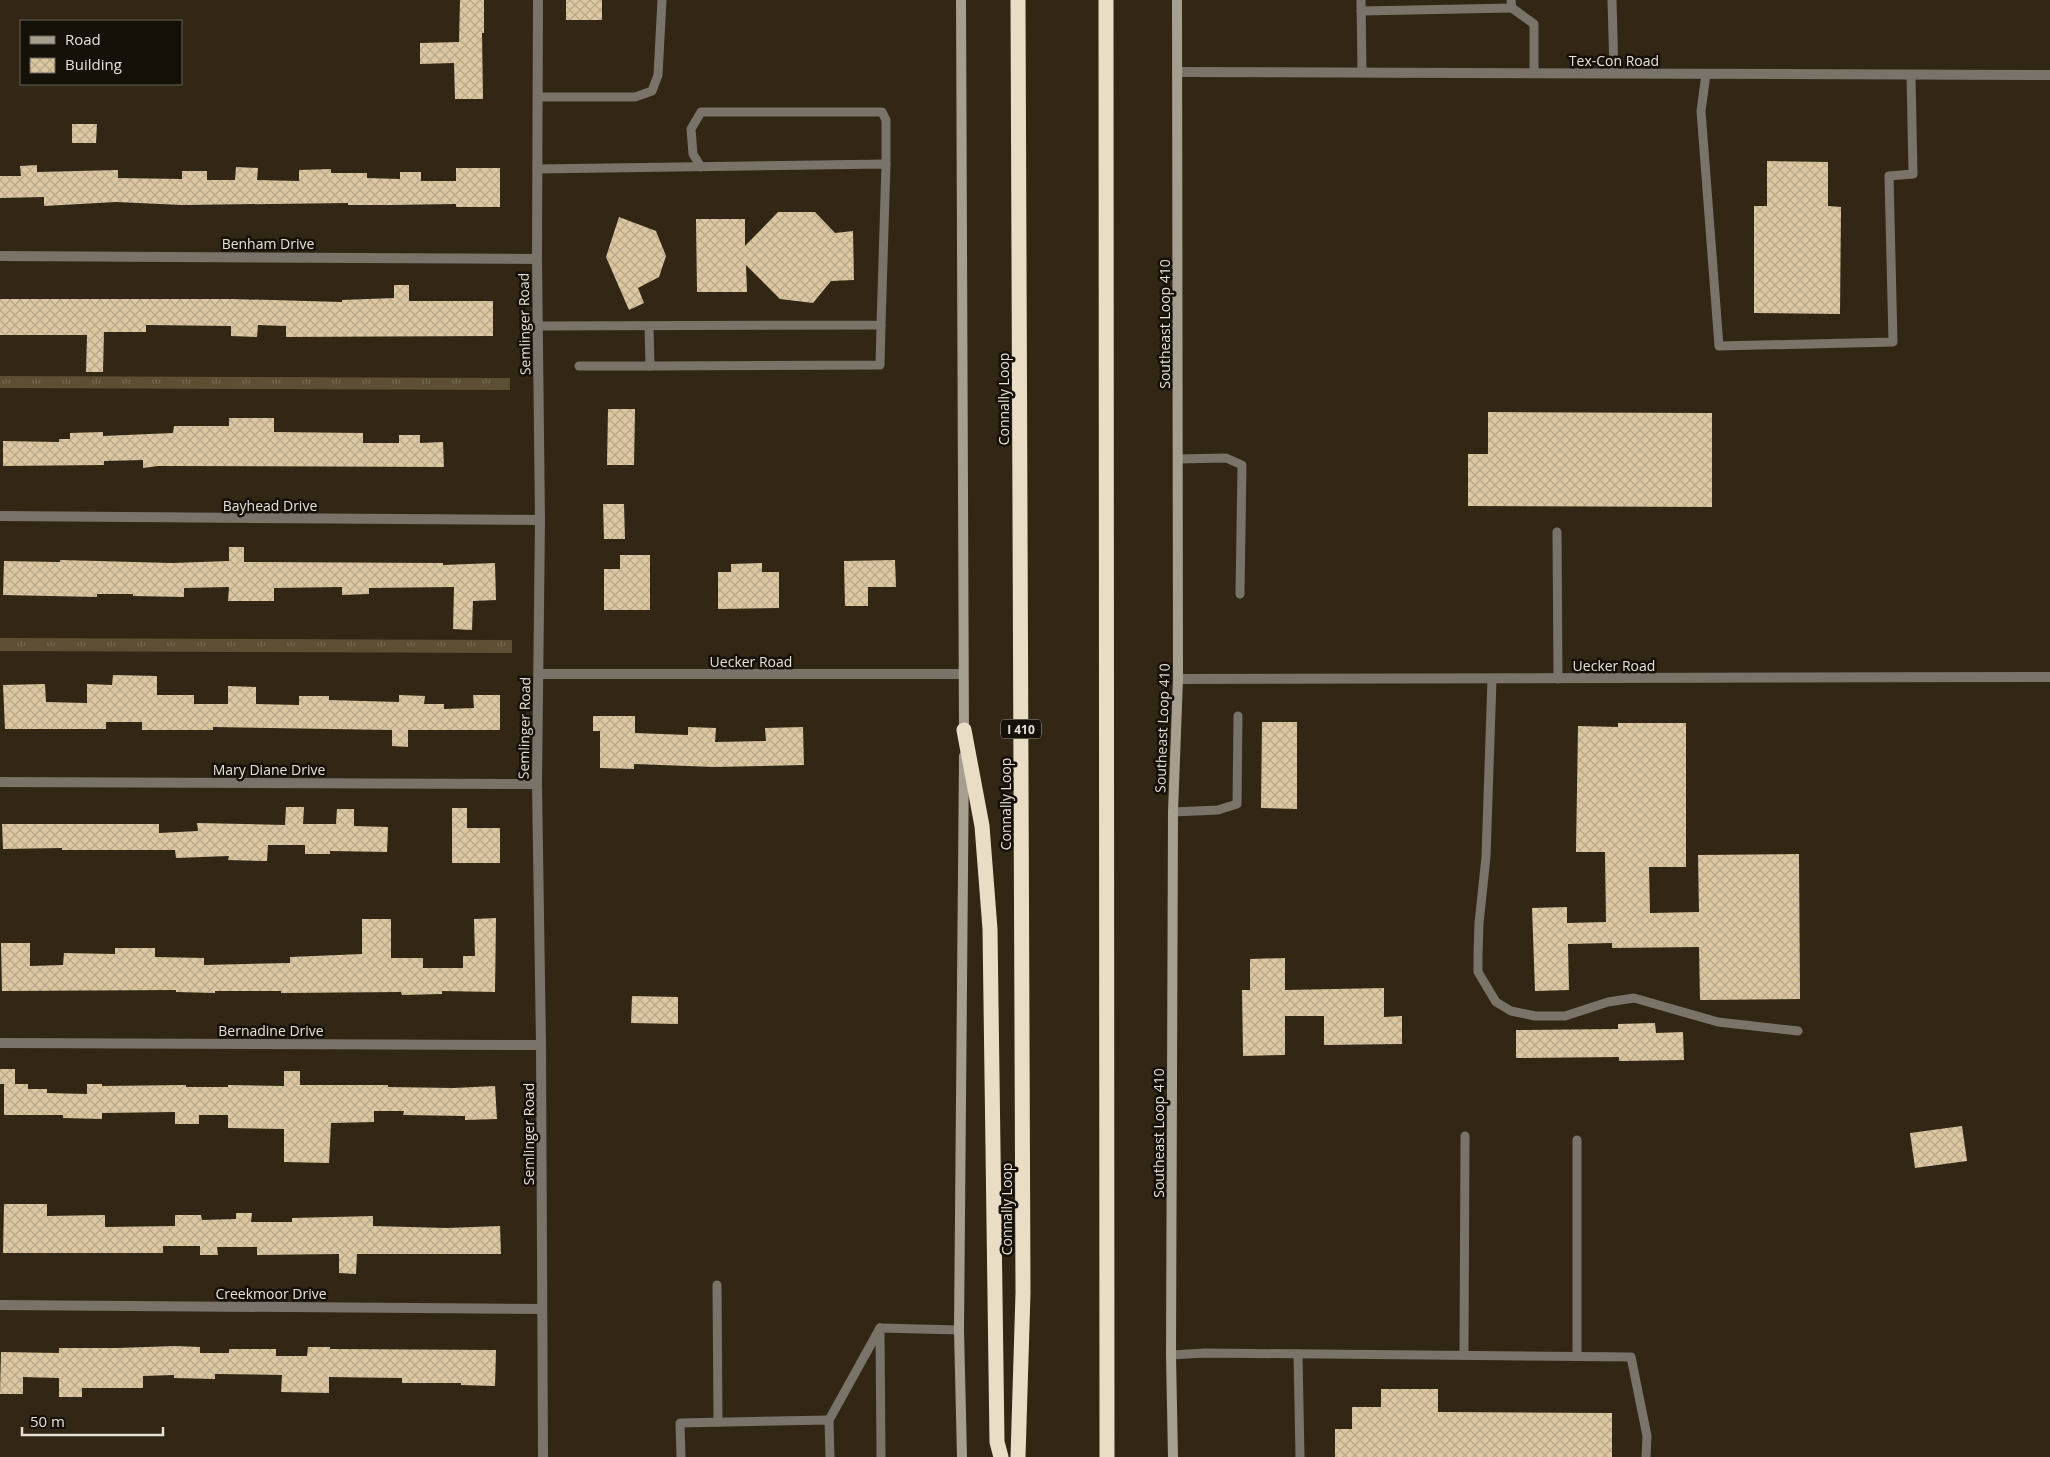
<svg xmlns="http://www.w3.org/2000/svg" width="2050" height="1457" font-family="'Open Sans',sans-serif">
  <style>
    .grass { fill: url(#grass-tufts) }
    .building { fill: url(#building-cross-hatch) }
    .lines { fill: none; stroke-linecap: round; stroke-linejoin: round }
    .service { stroke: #79736a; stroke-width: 9 }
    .minor { stroke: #79736a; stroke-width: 10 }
    .secondary { stroke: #a69e8f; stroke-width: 10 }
    .motorway { stroke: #eaddc6; stroke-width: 15 }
    .labels { text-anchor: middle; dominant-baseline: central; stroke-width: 5; stroke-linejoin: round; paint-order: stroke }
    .shield { fill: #151008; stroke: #a8a298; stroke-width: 1 }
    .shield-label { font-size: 12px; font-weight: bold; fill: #e7e1d5 }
    .street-label { font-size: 14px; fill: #e7e1d5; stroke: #151008 }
  </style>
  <defs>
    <pattern id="grass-tufts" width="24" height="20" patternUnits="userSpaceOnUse" patternTransform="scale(1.25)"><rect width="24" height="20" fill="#5d4f34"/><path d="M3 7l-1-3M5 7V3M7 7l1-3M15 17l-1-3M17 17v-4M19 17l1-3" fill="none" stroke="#746850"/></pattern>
    <pattern id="building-cross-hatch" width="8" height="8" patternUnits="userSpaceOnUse" patternTransform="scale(1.25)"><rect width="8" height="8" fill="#dcc7a1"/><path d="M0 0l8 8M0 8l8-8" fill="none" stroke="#b6a689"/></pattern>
  </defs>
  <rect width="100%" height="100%" fill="#312714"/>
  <!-- grass -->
  <g class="grass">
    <path d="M0 376 510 378V390L0 388Z"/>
    <path d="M0 638 512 640V653L0 651Z"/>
  </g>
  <!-- building -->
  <g class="building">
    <path d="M460 0H484V33H482L483 99H455L454 63 420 64V43L459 42Z"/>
    <rect x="566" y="0" width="36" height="20"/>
    <path d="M72 124H97L96 143H72Z"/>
    <path d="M1767 161 1828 162V206L1841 207 1840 314 1754 313V206H1767Z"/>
    <path d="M37 165V172L118 170V178L182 179V171H207V180H235L236 167 258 168 257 180 299 181V170L331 169V173H367V178L400 179V172H421V181H456V168H500V207H456V204L389 205H348V203L182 205 116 202 44 206V197L0 198V176H21L20 166Z"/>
    <path d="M778 212H815L835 233 853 231 854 280 831 281 813 303 780 299 746 265 747 292H697L696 219H745V246Z"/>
    <path d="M619 217 656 231 666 256 659 277 638 288 644 303 629 310 606 257Z"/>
    <path d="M394 285H409V301H493V336L286 337V326L258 325 257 337 231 336V326L146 325V332H104L103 372H86L87 335H0V299H231L342 302V300L394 298Z"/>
    <path d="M608 409H635L634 465H607Z"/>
    <path d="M1488 412 1712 413V507L1468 506V454H1488Z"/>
    <path d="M229 418H274V432L363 433V443H399V435H420V443L443 442 444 467 158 466 143 468V460L104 461V465L3 466V441L59 442V439H70V433L103 432V436L173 433 174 426H229Z"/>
    <path d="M603 504H624L625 539H604Z"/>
    <path d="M229 547H244V562L443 563V565L495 563 496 600 473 601 472 630 453 629 454 587 369 588V594L342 595V587L274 588V601H228L229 587 184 588V597L133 596V594H97V597L3 595 4 561 60 562V560L172 563 229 561Z"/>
    <path d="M620 555H650V610H604V569H620Z"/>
    <path d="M895 560 896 587H868V606H845L844 561Z"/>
    <path d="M762 563V572H779V608L718 609V572H731V564Z"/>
    <path d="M113 675 157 676V695H194V704H228V686L256 687V704L299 705V696H329V700L399 702V695L425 696 424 704H444V709L474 708 473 695H500V730H408V747L392 746V730L213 727V730H142V722H106V729H5L3 685 45 684 46 702 87 703V684L112 685Z"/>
    <path d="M593 716H635V733L688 735V727L716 728 715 742 766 741 765 728 803 727 804 765 714 767 634 764V769L600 768V731H593Z"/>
    <path d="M1262 722H1297V809L1261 808Z"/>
    <path d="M1618 723H1686V867H1649L1650 913 1699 912 1698 855 1799 854 1800 999 1700 1000 1699 947 1612 948V943L1568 944 1569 990 1535 991 1532 908 1567 907V923L1606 922 1605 852H1576L1578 726 1618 727Z"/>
    <path d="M286 807H304L303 824H336L337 809H354V826L388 827 387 852 330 851V854H305V845H268L267 861 228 860 229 856 176 858 175 850H62V848L3 849 2 824H159V833L198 831 197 823 285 825Z"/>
    <path d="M452 808H467V828H500V863H452Z"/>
    <path d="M496 918 495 992 442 991V994L402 995 401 992 281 993V991H215V993L176 992V990L2 991 1 943H30V966L63 965 64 953 115 954V948H155V957L204 958V965L290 963V957L362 954V919H391V958H423V968H463V956H475L474 919Z"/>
    <path d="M1285 958V990L1384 988V1017L1402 1016V1044L1324 1045V1016H1285V1055L1243 1056 1242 990H1250V959Z"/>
    <path d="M632 996 678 997V1024L631 1023Z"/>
    <path d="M1655 1023 1656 1033 1683 1032 1684 1060 1619 1061V1057L1516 1058V1030L1618 1029V1024Z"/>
    <rect x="0" y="1069" width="15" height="15"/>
    <path d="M284 1071H300V1085H388V1087L454 1088 495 1086 497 1119 465 1120V1116L403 1115 404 1111H374V1122L331 1123 329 1163 284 1162V1129L228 1128V1115H199V1124H175V1112L102 1113V1119L63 1118V1115H4V1084H28V1089H47V1093L87 1094V1084H102V1086L186 1085V1087H228V1085L284 1086Z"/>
    <path d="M1962 1126 1967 1161 1915 1168 1910 1133Z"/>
    <path d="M4 1204H47V1216L105 1215V1227L175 1226V1215H201L202 1220 236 1219V1213H252L251 1222H292V1218L373 1216V1226L447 1228 500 1226 501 1254H357L356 1274 339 1273V1254L257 1255V1247H217L218 1255H200V1246H163V1253H3Z"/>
    <path d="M175 1346 200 1347V1353H229V1349H276V1356H307L308 1347H330V1349L496 1350 495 1386 461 1385V1383H402V1378L329 1377V1393L281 1392 282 1375 215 1374V1379L174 1378V1375L143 1376V1388H82V1397H59V1378L23 1377V1394H0L1 1352 59 1353V1348H117Z"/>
    <path d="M1381 1389H1438V1412L1612 1413V1457H1335V1429H1352V1407H1381Z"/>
  </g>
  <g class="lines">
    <!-- service -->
    <g class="service">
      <path d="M1361 0 1362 72"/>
      <path d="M1511 0 1512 8 1534 24V73"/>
      <path d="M1612 0 1614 73"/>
      <path d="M1361 11 1512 8"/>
      <path d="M1706 74 1701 111 1719 346 1893 342 1889 176 1913 174 1911 75"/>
      <path d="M538 97H635L652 91 658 75 662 0"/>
      <path d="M701 167 693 154 691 129 701 112H882L886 120V164"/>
      <path d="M537 169 886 164 881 325 537 326"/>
      <path d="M649 326 650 366 880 365 881 325"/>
      <path d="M579 366H650"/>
      <path d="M1178 459 1226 458 1242 465 1240 594"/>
      <path d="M1557 532 1558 679"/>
      <path d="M1492 679 1486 857 1479 923 1478 955V972L1496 1002 1511 1011 1535 1016H1565L1608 1002 1634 998 1718 1022 1798 1031"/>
      <path d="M1173 812 1218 810 1237 804 1238 716"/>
      <path d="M1577 1140V1356"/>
      <path d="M717 1285 718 1422"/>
      <path d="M880 1328 881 1457"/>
      <path d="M880 1328 959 1330"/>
      <path d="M1298 1354 1300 1457"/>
      <path d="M1171 1355 1205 1353 1631 1357 1647 1436 1646 1457"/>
      <path d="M1464 1355 1465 1136"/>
      <path d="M829 1420 880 1328"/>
      <path d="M681 1457 680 1423 829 1420 830 1457"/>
    </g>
    <!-- minor -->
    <g class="minor">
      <path d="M538 0 537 259 540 520 537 784 541 1045 543 1457"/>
      <path d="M1177 72 2050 75"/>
      <path d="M0 256 537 259"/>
      <path d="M0 516 540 520"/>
      <path d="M539 674H963"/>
      <path d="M1178 679 2050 677"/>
      <path d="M0 782 537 784"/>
      <path d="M0 1043 541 1045"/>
      <path d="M0 1305 542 1309"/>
    </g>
    <!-- secondary -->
    <g class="secondary">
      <path d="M961 0 964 736"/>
      <path d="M962 1457 959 1330 964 756"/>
      <path d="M1173 1457 1171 1355 1173 812 1178 679 1177 0"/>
    </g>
    <!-- motorway -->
    <g class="motorway">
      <path d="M1018 0 1023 1293 1018 1457"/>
      <path d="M1106 0 1107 1457"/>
      <path d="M964 730 982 826 990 929 997 1442 1001 1457"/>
    </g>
  </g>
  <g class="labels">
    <!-- shield labels -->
    <rect class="shield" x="1001" y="719.5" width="40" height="19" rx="4"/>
    <g class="shield-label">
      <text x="1021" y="729">I 410</text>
    </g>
    <!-- street labels -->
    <g class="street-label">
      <text x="1614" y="60">Tex-Con Road</text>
      <text x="268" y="243">Benham Drive</text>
      <text transform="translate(524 324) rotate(-91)">Semlinger Road</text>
      <text transform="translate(1164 324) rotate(-90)">Southeast Loop 410</text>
      <text transform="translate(1003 399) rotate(-90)">Connally Loop</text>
      <text x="270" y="505">Bayhead Drive</text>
      <text x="751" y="661">Uecker Road</text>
      <text x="1614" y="665">Uecker Road</text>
      <text transform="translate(524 728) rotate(-89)">Semlinger Road</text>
      <text transform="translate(1162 728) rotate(-88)">Southeast Loop 410</text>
      <text x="269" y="769">Mary Diane Drive</text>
      <text transform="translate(1005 804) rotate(-90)">Connally Loop</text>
      <text x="271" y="1030">Bernadine Drive</text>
      <text transform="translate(1158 1133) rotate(-90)">Southeast Loop 410</text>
      <text transform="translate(528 1134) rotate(-90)">Semlinger Road</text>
      <text transform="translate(1006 1209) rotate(-90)">Connally Loop</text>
      <text x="271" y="1293">Creekmoor Drive</text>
    </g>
  </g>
  <!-- legend -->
  <rect x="20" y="20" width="162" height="65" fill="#151008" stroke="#69645a"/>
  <rect x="30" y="36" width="25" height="8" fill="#a69e8f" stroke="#69645a"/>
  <text x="65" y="45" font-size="15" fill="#e7e1d5">Road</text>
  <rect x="30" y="58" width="25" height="15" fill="url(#building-cross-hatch)" stroke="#69645a"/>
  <text x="65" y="70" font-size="15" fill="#e7e1d5">Building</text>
  <!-- scale -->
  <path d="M22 1427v8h141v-8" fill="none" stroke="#e7e1d5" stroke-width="2.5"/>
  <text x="30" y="1427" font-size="15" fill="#e7e1d5" stroke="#151008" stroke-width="4" paint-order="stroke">50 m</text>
</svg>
